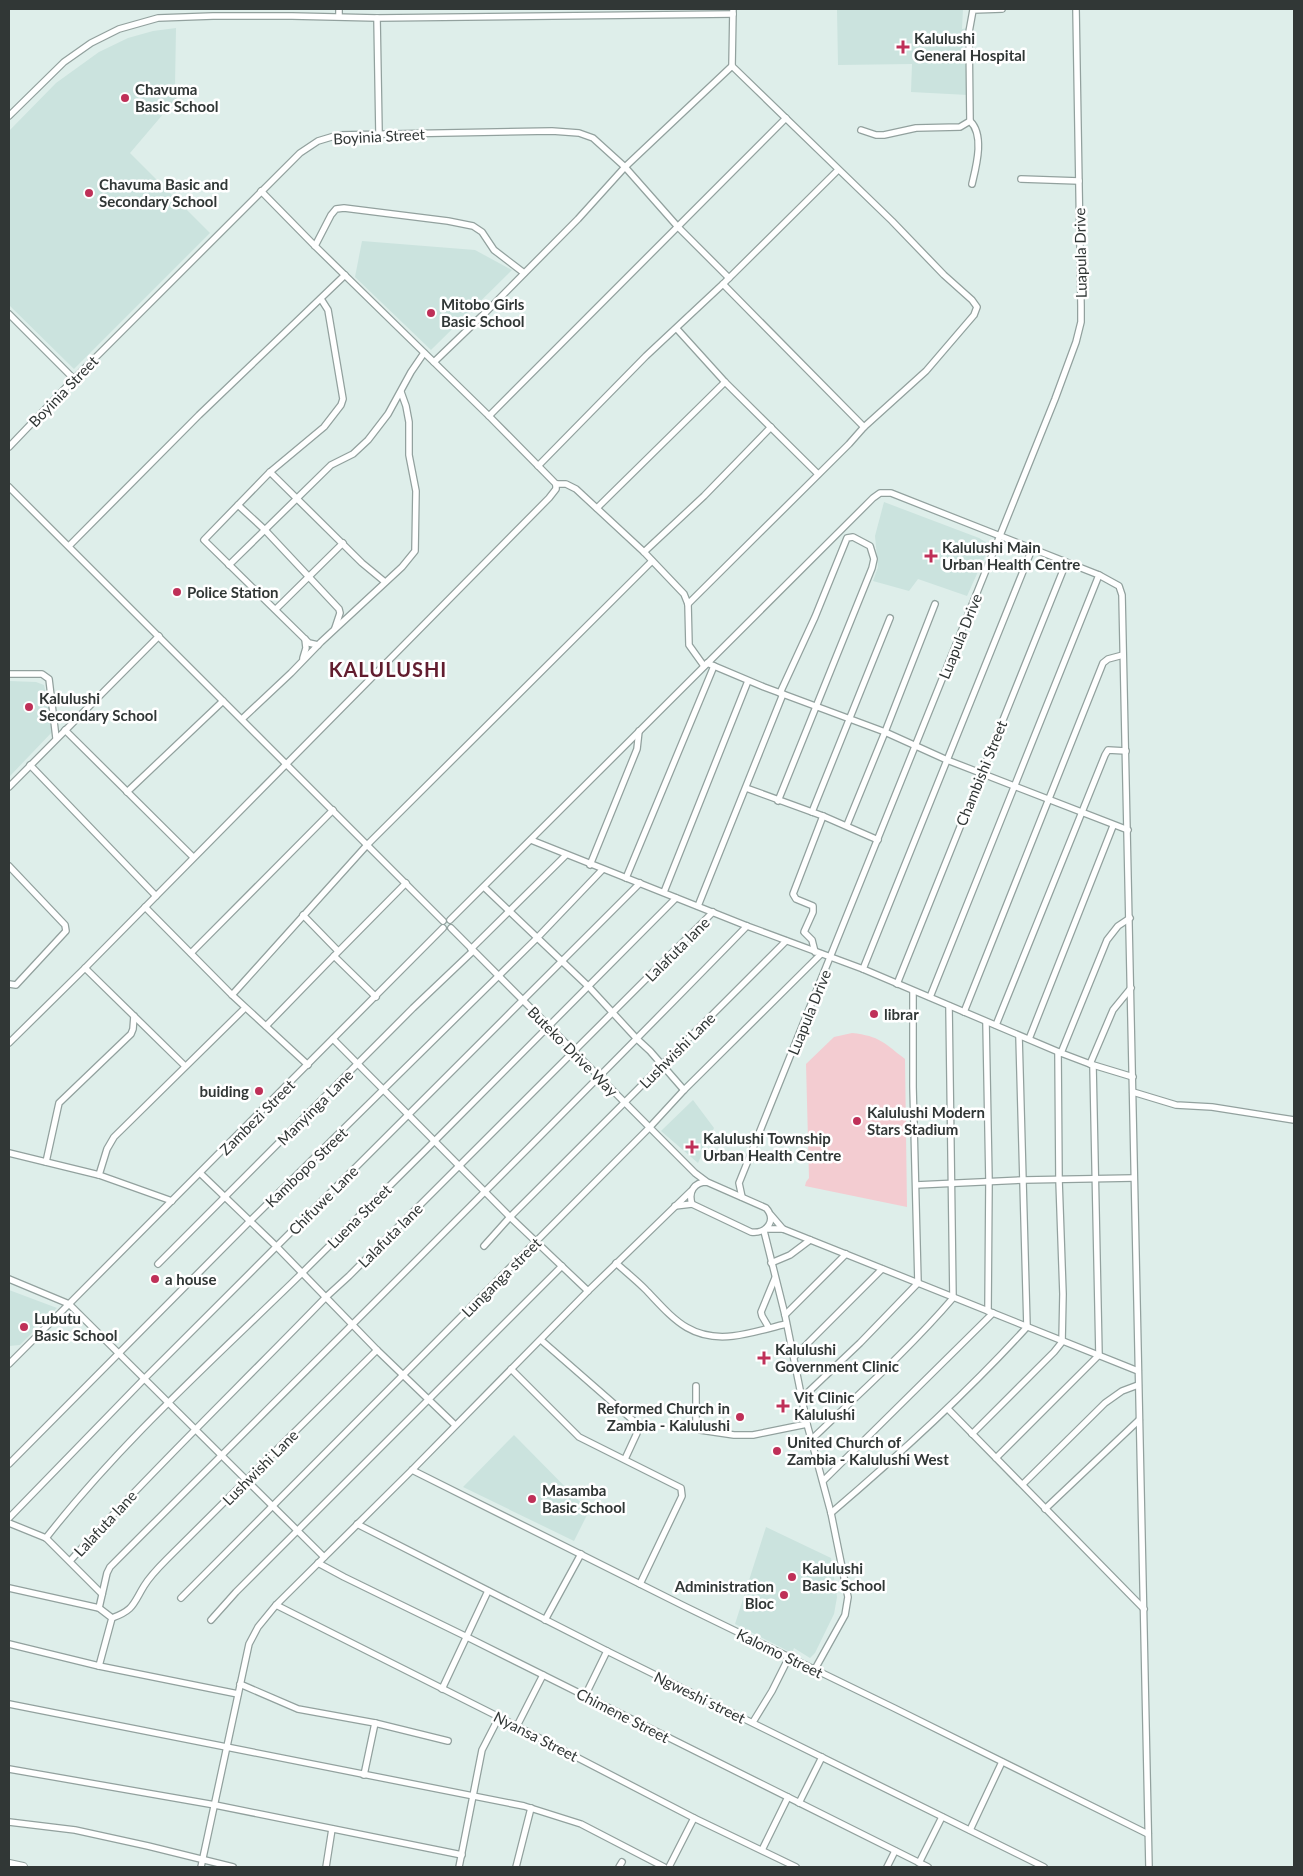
<svg xmlns="http://www.w3.org/2000/svg" width="1303" height="1876" font-family="Lato,sans-serif">
  <style>
    .built { fill: #cbe3de }
    .garden { fill: #f3ccd1 }
    .lines { fill: none; stroke-linecap: round; stroke-linejoin: round }
    .minor-casing { stroke: #92a19e; stroke-width: 8 }
    .major-casing { stroke: #92a19e; stroke-width: 10 }
    .minor { stroke: #fff; stroke-width: 5.5 }
    .major { stroke: #fff; stroke-width: 8 }
    .poi-dot { fill: #bf3058; stroke: #fff; stroke-width: 2 }
    .labels { text-anchor: middle; dominant-baseline: central; stroke-width: 5; stroke-linejoin: round; paint-order: stroke }
    .poi-label { font-size: 15px; font-weight: bold; fill: #313736; stroke: #fff; text-anchor: start }
    .street-label { font-size: 15px; fill: #313736; stroke: #fff }
    .district-label { font-size: 20px; font-weight: bold; letter-spacing: 1px; fill: #621d2e; stroke: #fff }
  </style>
  <rect width="100%" height="100%" fill="#deeeea"/>
  <!-- built -->
  <g class="built">
    <path d="M837 9H963L962 29 968 28V95L911 92 912 64 838 65Z"/>
    <path d="M176 28 175 86 181 93 130 153 210 233 74 369 9 305V131L56 83 99 52 128 38 153 31Z"/>
    <path d="M362 241 475 250 512 270 431 350 355 277Z"/>
    <path d="M884 502 979 538 990 545 967 596 918 579 909 591 873 581 878 567 875 536Z"/>
    <path d="M9 681 36 682 44 685 54 730 9 777Z"/>
    <path d="M693 1100 714 1128 698 1163 661 1131Z"/>
    <path d="M9 1290 57 1308 20 1345 9 1346Z"/>
    <path d="M514 1435 589 1511 574 1541 463 1487Z"/>
    <path d="M766 1527 831 1558 837 1597 834 1614 815 1653 810 1658 794 1648 792 1653 735 1624Z"/>
  </g>
  <!-- garden -->
  <path class="garden" d="M852 1033C880 1036 884 1043 905 1059L907 1207 805 1186 806 1182 809 1178 806 1064 834 1037Z"/>
  <g class="lines">
    <!-- minor casing -->
    <g class="minor-casing">
      <g id="minor">
        <path d="M339 9V16"/>
        <path d="M377 18 379 133"/>
        <path d="M732 66 892 221 944 275 972 300 977 307 974 315 926 371 864 427"/>
        <path d="M9 116 64 62 91 43 119 29 158 18 213 16H292L377 18 733 14"/>
        <path d="M970 121C985 135 976 167 972 184"/>
        <path d="M861 130 876 135H884L916 128 960 127 970 121 969 32 973 10 1002 9"/>
        <path d="M1021 179 1079 181"/>
        <path d="M261 191 315 246 489 416 556 484"/>
        <path d="M315 246 331 215 336 209 344 208 448 221 473 226 482 232 494 250 524 273"/>
        <path d="M9 314 74 379"/>
        <path d="M677 329 725 382 818 474"/>
        <path d="M434 362 486 312 578 219 625 167 732 66 733 9"/>
        <path d="M489 416 786 118"/>
        <path d="M9 447 74 379 300 153 318 141 338 135 552 131 579 133 593 138 625 167 678 227 729 278"/>
        <path d="M538 466 646 356 723 284 838 170"/>
        <path d="M270 472 362 563 385 582"/>
        <path d="M556 484H566L576 489 644 552 684 594 688 604 689 645 704 666"/>
        <path d="M9 487 443 921"/>
        <path d="M238 505 264 529 339 609 340 613 335 628"/>
        <path d="M597 508 725 382"/>
        <path d="M69 546 199 415 345 275"/>
        <path d="M644 552 704 496 771 427"/>
        <path d="M229 565 331 465 353 454 368 440 388 414 411 372 424 353"/>
        <path d="M688 604 849 444 864 427 723 284"/>
        <path d="M276 609 343 543"/>
        <path d="M318 645 309 643 204 540 270 472 324 427 341 405 343 399 328 310 321 299"/>
        <path d="M303 658 306 648 305 639"/>
        <path d="M707 663 764 687 885 732 947 760 1128 830"/>
        <path d="M9 674H42L49 679 56 738"/>
        <path d="M242 719 291 673 321 642 402 567 415 551 416 491 409 455V422L406 406 401 392"/>
        <path d="M65 730 193 857"/>
        <path d="M30 765 156 896"/>
        <path d="M9 787 159 636"/>
        <path d="M746 788 823 816 878 840"/>
        <path d="M127 792 223 701"/>
        <path d="M778 801 872 568 874 559 870 546 853 537 847 538 815 617 780 693"/>
        <path d="M812 812 890 618"/>
        <path d="M847 825 885 732 935 604"/>
        <path d="M531 840 747 926 863 969 1061 1053 1090 1064 1133 1077"/>
        <path d="M590 865 637 749 639 731"/>
        <path d="M9 866 65 925 66 931 16 985 9 984"/>
        <path d="M626 878 714 666"/>
        <path d="M484 887 589 987 637 1039 650 1051 684 1090"/>
        <path d="M664 892 748 681"/>
        <path d="M698 906 783 694"/>
        <path d="M145 907 232 995 308 1065"/>
        <path d="M303 915 338 951"/>
        <path d="M450 920 873 498 880 493H891L1099 575 1119 586 1122 595 1149 1867"/>
        <path d="M451 928 695 1173 707 1182 766 1208C777 1220 767 1234 751 1232L692 1204C688 1192 694 1182 707 1182"/>
        <path d="M471 949 566 855"/>
        <path d="M815 952 812 940 804 932 813 912V906L796 899 793 894 823 816"/>
        <path d="M191 953 333 810"/>
        <path d="M85 968 185 1066"/>
        <path d="M863 969 1032 549"/>
        <path d="M897 984 1066 563"/>
        <path d="M232 995 367 845 652 561"/>
        <path d="M376 997 334 956 406 883"/>
        <path d="M930 997 1099 575"/>
        <path d="M964 1012 1103 663 1108 659 1123 655"/>
        <path d="M986 1022 989 1181 988 1311"/>
        <path d="M996 1025 1105 755 1108 750 1126 751"/>
        <path d="M266 1026 334 956"/>
        <path d="M333 1039 510 1217 588 1291"/>
        <path d="M1029 1039 1113 826"/>
        <path d="M9 1043 85 968 549 498 556 489V484"/>
        <path d="M1061 1053 1107 940 1118 926 1130 918"/>
        <path d="M1090 1064 1113 1010 1131 988"/>
        <path d="M1133 1092 1176 1105 1212 1107 1294 1120"/>
        <path d="M9 1153 99 1175 172 1201"/>
        <path d="M46 1162 59 1103 131 1034 133 1029 134 1016"/>
        <path d="M200 1173 277 1247 377 1350 455 1425"/>
        <path d="M99 1175 107 1149 114 1137 245 1008"/>
        <path d="M916 1185 1024 1180 1134 1178"/>
        <path d="M742 1197 739 1183 1055 399 1076 342 1081 322V306L1076 9"/>
        <path d="M675 1206 692 1204"/>
        <path d="M771 1215 783 1229"/>
        <path d="M767 1229H783L1138 1371"/>
        <path d="M764 1231 785 1315 807 1424 831 1513 848 1597 845 1615 815 1669"/>
        <path d="M484 1246 510 1217 786 941"/>
        <path d="M616 1263C626 1272 636 1280 645 1289 672 1317 689 1341 733 1336 751 1334 769 1328 786 1324"/>
        <path d="M771 1263 790 1255 810 1240"/>
        <path d="M158 1264 413 1008 473 951"/>
        <path d="M9 1279 69 1304 9 1364"/>
        <path d="M785 1315 846 1254"/>
        <path d="M769 1328 762 1316 761 1312 775 1278"/>
        <path d="M541 1340 636 1423 637 1433 625 1459"/>
        <path d="M794 1357 882 1269"/>
        <path d="M511 1369 579 1437 681 1488 682 1496 640 1584"/>
        <path d="M696 1386V1425L700 1430 734 1435H753L807 1424"/>
        <path d="M802 1398 860 1343 918 1283 913 1087V991"/>
        <path d="M948 1409 1144 1609"/>
        <path d="M972 1434 1054 1352 1062 1342 1063 1294 1059 1180 1058 1052"/>
        <path d="M812 1439C860 1393 910 1348 953 1298L949 1006"/>
        <path d="M996 1458 1099 1355 1093 1066"/>
        <path d="M9 1464 250 1221 538 937 602 870"/>
        <path d="M412 1470 684 1606 894 1708 1148 1834"/>
        <path d="M823 1481 993 1313"/>
        <path d="M1023 1484 1105 1403 1122 1391 1138 1385"/>
        <path d="M1045 1509 1139 1420"/>
        <path d="M831 1513C900 1454 966 1394 1027 1327L1019 1036"/>
        <path d="M9 1518 145 1378 640 883"/>
        <path d="M9 1523 46 1538 102 1594"/>
        <path d="M357 1524 607 1651 1044 1867"/>
        <path d="M46 1538C121 1442 213 1360 300 1275 426 1150 552 1024 676 898"/>
        <path d="M324 1557 69 1304 443 928"/>
        <path d="M70 1561C152 1470 241 1385 326 1297L349 1276 713 912"/>
        <path d="M318 1563 344 1577 465 1636 928 1867"/>
        <path d="M9 1588 99 1608 112 1618 99 1666"/>
        <path d="M181 1598 649 1128 684 1090 821 954"/>
        <path d="M276 1605 499 1717 694 1818 796 1867"/>
        <path d="M99 1608 107 1573 110 1567C322 1354 537 1142 747 926"/>
        <path d="M112 1618C134 1610 133 1604 144 1586 150 1576 159 1567 167 1559L377 1350"/>
        <path d="M211 1620 236 1592 562 1266"/>
        <path d="M545 1620 581 1554"/>
        <path d="M9 1644 99 1666 238 1694"/>
        <path d="M240 1684 298 1709 375 1723 448 1741"/>
        <path d="M442 1689 488 1591"/>
        <path d="M585 1696 607 1651"/>
        <path d="M9 1704 524 1806 581 1824 664 1867"/>
        <path d="M753 1722 772 1691 789 1657"/>
        <path d="M517 1726 543 1675"/>
        <path d="M9 1769 215 1805 462 1855"/>
        <path d="M364 1775 375 1723"/>
        <path d="M799 1803 822 1757"/>
        <path d="M9 1822 75 1830 148 1846 233 1867"/>
        <path d="M970 1830 1002 1762"/>
        <path d="M762 1850 788 1797"/>
        <path d="M919 1863 942 1817"/>
        <path d="M201 1867 249 1644 258 1627 276 1605 412 1470 588 1291 691 1191"/>
        <path d="M326 1867 332 1829"/>
        <path d="M459 1867 482 1750 499 1717"/>
        <path d="M516 1867 531 1808"/>
        <path d="M619 1867 622 1862"/>
        <path d="M669 1867 694 1818"/>
        <path d="M887 1867 895 1851"/>
      </g>
    </g>
    <!-- major casing -->
    <g class="major-casing">
      <path id="major" d="M9 1864 23 1867"/>
    </g>
    <!-- minor -->
    <use href="#minor" class="minor"/>
    <!-- major -->
    <use href="#major" class="major"/>
  </g>
  <!-- markers -->
  <g class="poi-dot">
    <path d="M900.5 39.5h5v5h5v5h-5v5h-5v-5h-5v-5h5z"/>
    <circle cx="125" cy="98" r="5"/>
    <circle cx="89" cy="193" r="5"/>
    <circle cx="431" cy="313" r="5"/>
    <path d="M928.5 548.5h5v5h5v5h-5v5h-5v-5h-5v-5h5z"/>
    <circle cx="177" cy="592" r="5"/>
    <circle cx="29" cy="707" r="5"/>
    <circle cx="874" cy="1014" r="5"/>
    <circle cx="259" cy="1091" r="5"/>
    <circle cx="857" cy="1121" r="5"/>
    <path d="M689.5 1139.5h5v5h5v5h-5v5h-5v-5h-5v-5h5z"/>
    <circle cx="155" cy="1279" r="5"/>
    <circle cx="24" cy="1327" r="5"/>
    <path d="M761.5 1350.5h5v5h5v5h-5v5h-5v-5h-5v-5h5z"/>
    <path d="M780.5 1398.5h5v5h5v5h-5v5h-5v-5h-5v-5h5z"/>
    <circle cx="740" cy="1417" r="5"/>
    <circle cx="777" cy="1451" r="5"/>
    <circle cx="532" cy="1499" r="5"/>
    <circle cx="792" cy="1577" r="5"/>
    <circle cx="784" cy="1595" r="5"/>
  </g>
  <g class="labels">
    <!-- poi labels -->
    <g class="poi-label">
      <text x="914" y="38">Kalulushi<tspan x="914" dy="17">General Hospital</tspan></text>
      <text x="135" y="89">Chavuma<tspan x="135" dy="17">Basic School</tspan></text>
      <text x="99" y="184">Chavuma Basic and<tspan x="99" dy="17">Secondary School</tspan></text>
      <text x="441" y="304">Mitobo Girls<tspan x="441" dy="17">Basic School</tspan></text>
      <text x="942" y="547">Kalulushi Main<tspan x="942" dy="17">Urban Health Centre</tspan></text>
      <text x="187" y="592">Police Station</text>
      <text x="39" y="698">Kalulushi<tspan x="39" dy="17">Secondary School</tspan></text>
      <text x="884" y="1014">librar</text>
      <text x="249" y="1091" text-anchor="end">buiding</text>
      <text x="867" y="1112">Kalulushi Modern<tspan x="867" dy="17">Stars Stadium</tspan></text>
      <text x="703" y="1138">Kalulushi Township<tspan x="703" dy="17">Urban Health Centre</tspan></text>
      <text x="165" y="1279">a house</text>
      <text x="34" y="1318">Lubutu<tspan x="34" dy="17">Basic School</tspan></text>
      <text x="775" y="1349">Kalulushi<tspan x="775" dy="17">Government Clinic</tspan></text>
      <text x="794" y="1397">Vit Clinic<tspan x="794" dy="17">Kalulushi</tspan></text>
      <text x="730" y="1408" text-anchor="end">Reformed Church in<tspan x="730" dy="17">Zambia - Kalulushi</tspan></text>
      <text x="787" y="1442">United Church of<tspan x="787" dy="17">Zambia - Kalulushi West</tspan></text>
      <text x="542" y="1490">Masamba<tspan x="542" dy="17">Basic School</tspan></text>
      <text x="802" y="1568">Kalulushi<tspan x="802" dy="17">Basic School</tspan></text>
      <text x="774" y="1586" text-anchor="end">Administration<tspan x="774" dy="17">Bloc</tspan></text>
    </g>
    <!-- street labels -->
    <g class="street-label">
      <text transform="translate(379 136) rotate(-3)">Boyinia Street</text>
      <text transform="translate(1080 253) rotate(-91)">Luapula Drive</text>
      <text transform="translate(63 391) rotate(-46)">Boyinia Street</text>
      <text transform="translate(960 636) rotate(-68)">Luapula Drive</text>
      <text transform="translate(981 773) rotate(-68)">Chambishi Street</text>
      <text transform="translate(677 949) rotate(-45)">Lalafuta lane</text>
      <text transform="translate(809 1012) rotate(-68)">Luapula Drive</text>
      <text transform="translate(677 1050) rotate(-45)">Lushwishi Lane</text>
      <text transform="translate(573 1051) rotate(45)">Buteko Drive Way</text>
      <text transform="translate(315 1107) rotate(-45)">Manyinga Lane</text>
      <text transform="translate(257 1117) rotate(-45)">Zambezi Street</text>
      <text transform="translate(306 1167) rotate(-44)">Kambopo Street</text>
      <text transform="translate(323 1200) rotate(-45)">Chifuwe Lane</text>
      <text transform="translate(359 1216) rotate(-45)">Luena Street</text>
      <text transform="translate(390 1235) rotate(-45)">Lalafuta lane</text>
      <text transform="translate(501 1277) rotate(-45)">Lunganga street</text>
      <text transform="translate(260 1467) rotate(-45)">Lushwishi Lane</text>
      <text transform="translate(105 1523) rotate(-47)">Lalafuta lane</text>
      <text transform="translate(780 1653) rotate(26)">Kalomo Street</text>
      <text transform="translate(700 1697) rotate(26)">Ngweshi street</text>
      <text transform="translate(623 1715) rotate(27)">Chimene Street</text>
      <text transform="translate(536 1736) rotate(27)">Nyansa Street</text>
    </g>
    <!-- district labels -->
    <g class="district-label">
      <text x="388" y="669">KALULUSHI</text>
    </g>
  </g>
  <!-- border -->
  <rect width="1303" height="1876" fill="none" stroke="#313736" stroke-width="20"/>
</svg>
